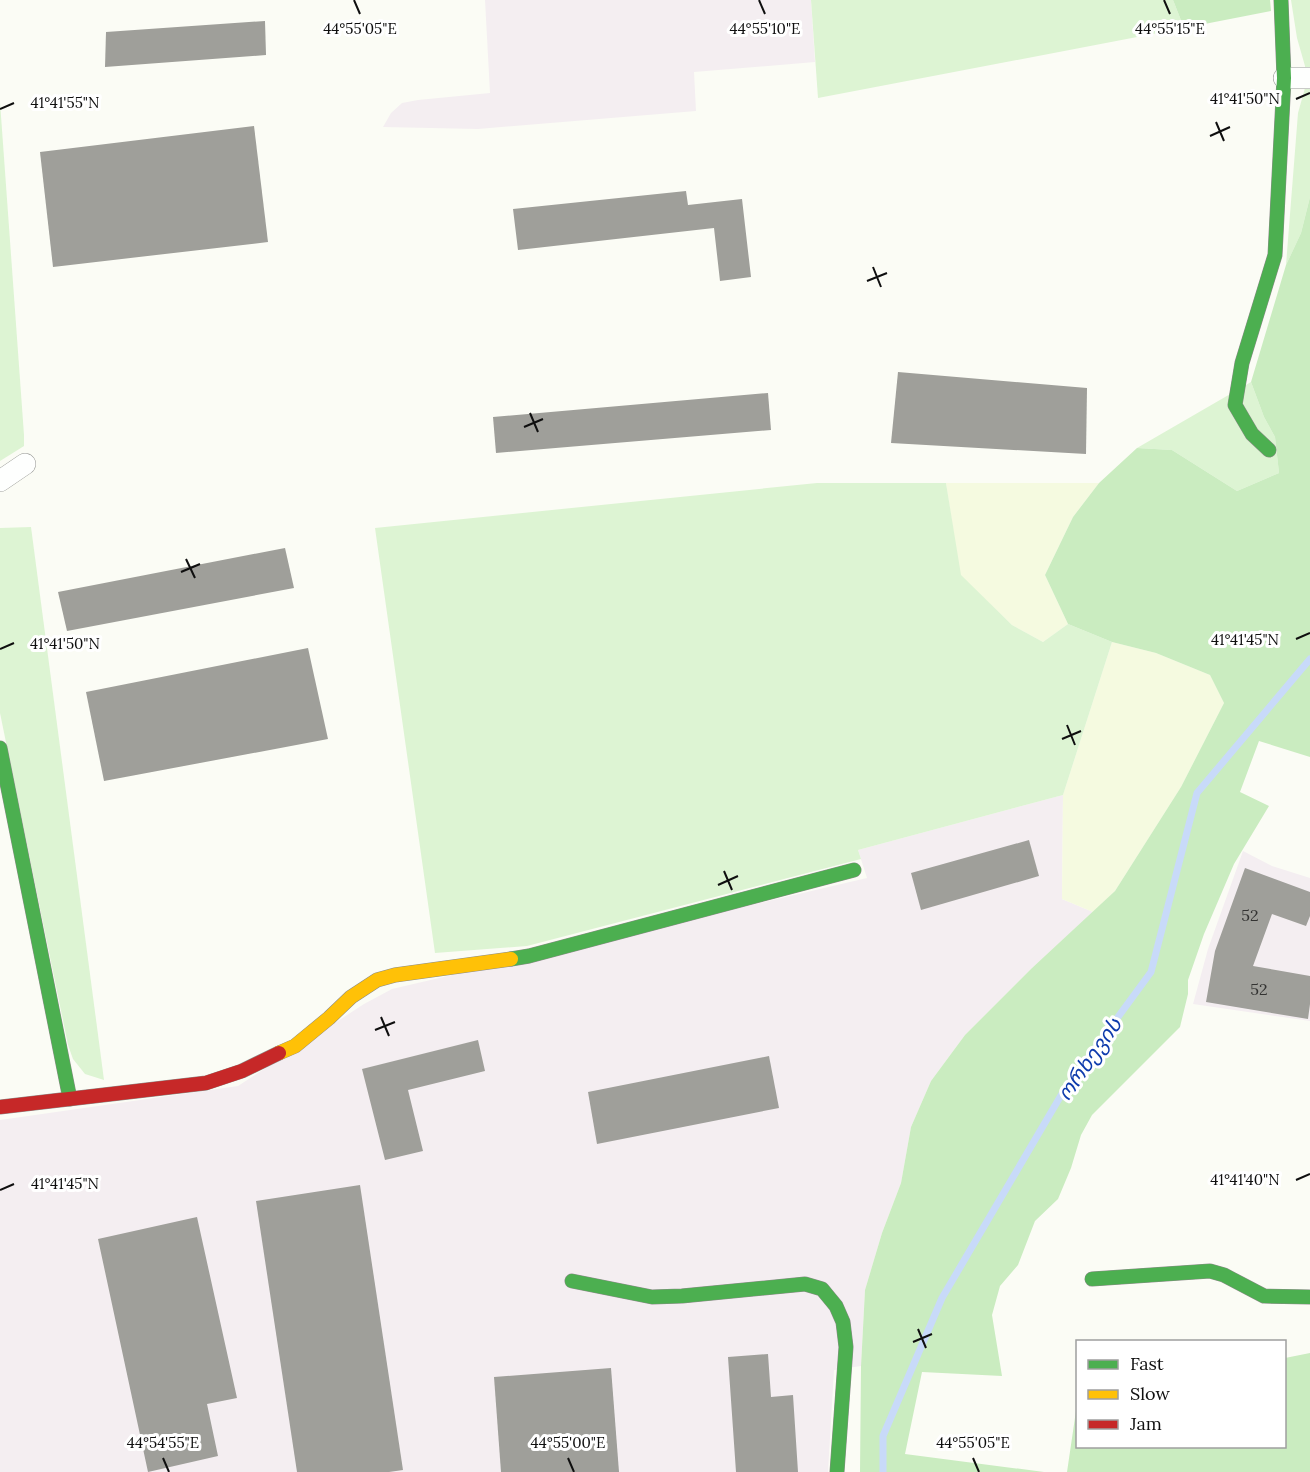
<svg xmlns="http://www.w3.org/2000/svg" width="1310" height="1472" font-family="Lora,'Noto Sans Georgian',serif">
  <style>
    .industrial { fill: #f4eef1 }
    .farmland { fill: #f5fae0 }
    .green { fill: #ddf4d3 }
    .forest { fill: #caecc0 }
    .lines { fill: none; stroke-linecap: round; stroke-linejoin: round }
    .stream { stroke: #c8daf9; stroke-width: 7 }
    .building { fill: #9f9f9a }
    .street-casing { stroke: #959693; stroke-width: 22 }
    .fast-casing { stroke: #8c8c89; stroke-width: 15 }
    .slow-casing { stroke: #8c8c89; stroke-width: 15 }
    .jam-casing { stroke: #8c8c89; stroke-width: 15 }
    .street { stroke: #fefffe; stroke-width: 21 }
    .fast { stroke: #4caf50; stroke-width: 14 }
    .slow { stroke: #ffc107; stroke-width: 14 }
    .jam { stroke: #c62828; stroke-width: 14 }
    .ticks { fill: none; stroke: #0f0f0f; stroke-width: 2 }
    .labels { text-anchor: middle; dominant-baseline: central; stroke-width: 6; stroke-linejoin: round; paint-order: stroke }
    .number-label { font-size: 16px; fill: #333332 }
    .water-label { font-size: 21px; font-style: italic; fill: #0e3bac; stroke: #fff }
    .ticks-label { font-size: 15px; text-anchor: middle; fill: #0f0f0f; stroke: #fff; stroke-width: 6; stroke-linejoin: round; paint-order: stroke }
  </style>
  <rect width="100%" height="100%" fill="#fbfcf5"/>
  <!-- industrial -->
  <g class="industrial">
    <path d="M485 0H811L815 62 694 72 696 111 478 129 383 127 391 113 402 103 418 100 490 93Z"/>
    <path d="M1063 795 1062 899 1093 912 1032 968 965 1035 931 1081 911 1127 901 1183 882 1233 865 1290 861 1366 834 1370 828 1472H0V1120L238 1086 364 1004 392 989 867 878 858 850Z"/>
    <path d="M1243 851 1272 866 1310 878V1021L1193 1004 1208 949Z"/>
  </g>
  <!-- farmland -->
  <g class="farmland">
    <path d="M946 483H1099L1073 517 1045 575 1068 624 1043 642 1012 625 960 575Z"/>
    <path d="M1112 642 1156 653 1210 675 1224 703 1181 787 1115 891 1093 912 1062 899 1063 795Z"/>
  </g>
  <!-- green -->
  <g class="green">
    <path d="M811 0H1173L1184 28 818 98Z"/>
    <path d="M1291 0H1310V197L1301 233 1286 265 1298 113 1305 88V66L1297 38Z"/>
    <path d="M0 102 24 435V446L0 461Z"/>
    <path d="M1251 382 1264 417 1275 437 1279 473 1237 491 1172 450 1137 448Z"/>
    <path d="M817 483H946L961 575 1012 625 1043 642 1068 624 1112 642 1063 795 858 850 861 859 527 946 435 953 375 528Z"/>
    <path d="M31 527 104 1080 85 1074 73 1059 68 1045 0 713V528Z"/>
  </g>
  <!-- forest -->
  <g class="forest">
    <path d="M1173 0H1270L1271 11 1184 28Z"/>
    <path d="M1310 197V757L1259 741 1240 792 1269 806 1234 864 1204 934 1188 980V994L1180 1027 1092 1115 1081 1135 1071 1168 1058 1199 1035 1221 1018 1265 1000 1286 992 1315 1002 1376 922 1372 905 1454 1044 1472H860L861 1366 865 1290 882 1233 901 1183 911 1127 931 1081 965 1035 1032 968 1115 891 1181 787 1224 703 1210 675 1156 653 1112 642 1068 624 1045 575 1073 517 1099 483 1137 448 1172 450 1237 491 1279 473 1275 437 1264 417 1251 382 1286 265 1301 233Z"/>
    <path d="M1310 1353V1472H1067L1077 1404 1078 1446H1284L1285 1358Z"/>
  </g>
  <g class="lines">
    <!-- stream -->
    <path class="stream" d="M883 1472V1436L942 1298 1063 1092 1151 972 1197 793 1310 659"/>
  </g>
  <!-- building -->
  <g class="building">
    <path d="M265 21 266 55 105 67 106 32Z"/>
    <path d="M254 126 268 242 53 267 40 152Z"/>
    <path d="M686 191 688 205 742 199 751 277 720 281 714 228 518 250 513 209Z"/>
    <path d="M898 372 1087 388 1086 454 891 443Z"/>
    <path d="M768 393 771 430 496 453 493 417Z"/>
    <path d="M285 548 294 588 67 631 58 592Z"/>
    <path d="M308 648 328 739 104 781 86 692Z"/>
    <path d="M1029 840 1039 876 921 910 911 873Z"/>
    <path d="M1245 868 1310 892V916L1306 926 1272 914 1253 966 1310 976V1004L1308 1019 1206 1002 1215 951Z"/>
    <path d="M478 1040 485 1071 408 1090 423 1151 385 1160 362 1069Z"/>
    <path d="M769 1056 779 1108 597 1144 588 1092Z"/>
    <path d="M360 1185 403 1470 389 1472H297L256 1201Z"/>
    <path d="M197 1217 237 1398 207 1404 218 1456 148 1472 98 1239Z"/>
    <path d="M768 1354 771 1397 793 1395 798 1472H736L728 1357Z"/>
    <path d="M611 1368 619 1472H501L494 1377Z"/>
  </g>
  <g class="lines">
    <!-- street casing -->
    <g class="street-casing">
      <g id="street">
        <path d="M1284 78H1310"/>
        <path d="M0 481 25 464"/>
      </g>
    </g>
    <!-- fast casing -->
    <g class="fast-casing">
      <g id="fast">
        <path d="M1269 450 1252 434 1235 405 1242 363 1275 255 1284 78 1281 0"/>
        <path d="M0 748 70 1099"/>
        <path d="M511 959 529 956 854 870"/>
        <path d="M1092 1279 1210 1271 1224 1275 1264 1296 1310 1297"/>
        <path d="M572 1281 652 1297 682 1296 805 1284 822 1289 836 1306 843 1322 846 1347 837 1472"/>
      </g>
    </g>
    <!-- slow casing -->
    <g class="slow-casing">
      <path id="slow" d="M279 1053 295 1046 329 1018 351 997 377 980 395 975 511 959"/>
    </g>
    <!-- jam casing -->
    <g class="jam-casing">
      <path id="jam" d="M0 1107 206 1083 242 1071 279 1053"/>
    </g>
    <!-- street -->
    <use href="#street" class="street"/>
    <!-- fast -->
    <use href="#fast" class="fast"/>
    <!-- slow -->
    <use href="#slow" class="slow"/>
    <!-- jam -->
    <use href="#jam" class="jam"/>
  </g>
  <!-- ticks -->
  <path class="ticks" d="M354 0 360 14M759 0 765 14M1164 0 1170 14M1296 99 1310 93M0 109 14 103M1216 122 1224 141M1210 136 1230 127M873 267 881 287M867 281 887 273M530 413 538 432M524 427 543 419M186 559 195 578M181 572 200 564M1296 639 1310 633M0 649 14 643M1067 725 1075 745M1062 739 1081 731M724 871 732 890M718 885 738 876M381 1017 389 1036M375 1030 395 1022M1296 1180 1310 1174M0 1190 14 1184M918 1329 926 1348M913 1342 932 1334M163 1458 169 1472M568 1458 574 1472M973 1458 979 1472"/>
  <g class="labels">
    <!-- number labels -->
    <g class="number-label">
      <text x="1250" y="915">52</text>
      <text x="1259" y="989">52</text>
    </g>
    <!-- water labels -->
    <g class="water-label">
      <text transform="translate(1089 1059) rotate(-55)">ორხევის</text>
    </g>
  </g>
  <g class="ticks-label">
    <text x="360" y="34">44°55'05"E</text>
    <text x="765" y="34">44°55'10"E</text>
    <text x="1170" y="34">44°55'15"E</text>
    <text x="1245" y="104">41°41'50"N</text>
    <text x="65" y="108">41°41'55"N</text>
    <text x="1245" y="645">41°41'45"N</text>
    <text x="65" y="649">41°41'50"N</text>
    <text x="1245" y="1185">41°41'40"N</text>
    <text x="65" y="1189">41°41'45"N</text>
    <text x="163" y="1448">44°54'55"E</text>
    <text x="568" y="1448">44°55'00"E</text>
    <text x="973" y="1448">44°55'05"E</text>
  </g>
  <!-- legend -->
  <rect x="1076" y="1340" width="210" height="108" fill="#ffffff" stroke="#9f9f9f" stroke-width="1.5"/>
  <rect x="1088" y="1360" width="30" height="9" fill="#4caf50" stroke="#9f9f9f" stroke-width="1.5"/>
  <text x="1130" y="1370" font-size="18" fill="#0f0f0f">Fast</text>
  <rect x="1088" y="1390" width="30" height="9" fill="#ffc107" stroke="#9f9f9f" stroke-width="1.5"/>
  <text x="1130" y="1400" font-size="18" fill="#0f0f0f">Slow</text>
  <rect x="1088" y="1420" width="30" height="9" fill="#c62828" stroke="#9f9f9f" stroke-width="1.5"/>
  <text x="1130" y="1430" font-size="18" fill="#0f0f0f">Jam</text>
</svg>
